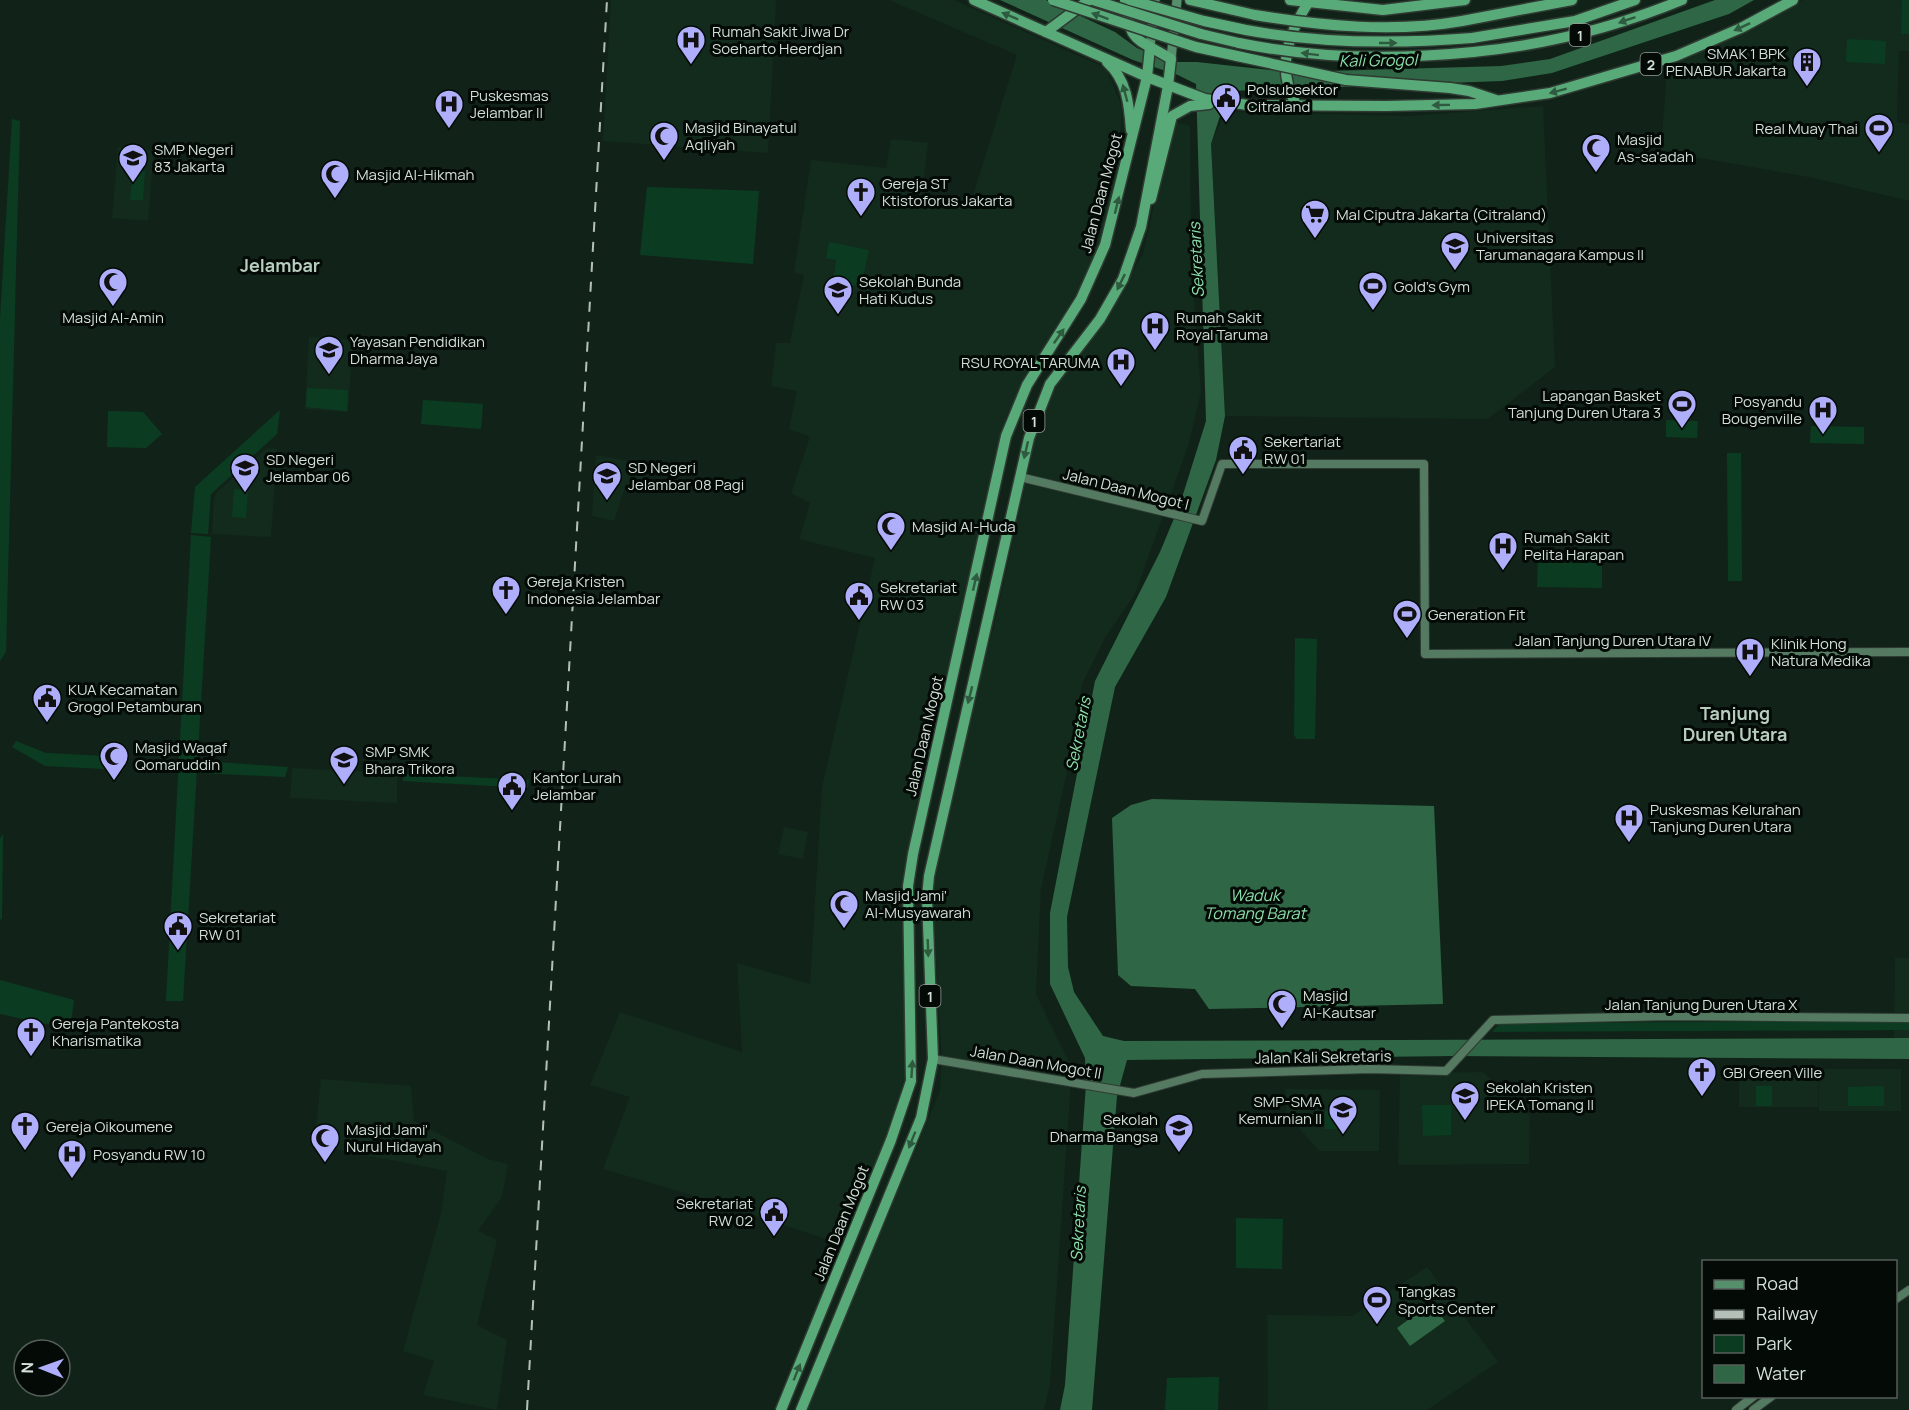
<svg xmlns="http://www.w3.org/2000/svg" width="1909" height="1410" font-family="Manrope,sans-serif">
  <style>
    .built { fill: #122b1c }
    .green { fill: #0b3c22 }
    .water { fill: #2f6645 }
    .lines { fill: none; stroke-linecap: round; stroke-linejoin: round }
    .secondary-casing { stroke: #2f3a32; stroke-width: 10 }
    .primary-casing { stroke: #2f3a32; stroke-width: 11 }
    .highway-casing { stroke: #2f3a32; stroke-width: 13 }
    .secondary { stroke: #547a62; stroke-width: 8 }
    .primary { stroke: #568f6b; stroke-width: 9 }
    .highway { stroke: #58aa78; stroke-width: 10 }
    .rail { stroke: #b5c1b8; stroke-width: 2; stroke-dasharray: 10 10; stroke-linecap: butt }
    .highway-bridge-casing { stroke: #2f3a32; stroke-width: 13; stroke-linecap: butt }
    .highway-bridge { stroke: #58aa78; stroke-width: 10 }
    .oneway { fill: #2e5a3f }
    .labels { text-anchor: middle; dominant-baseline: central; stroke-width: 6; stroke-linejoin: round; paint-order: stroke }
    .shield { fill: #040a06; stroke: #969f98; stroke-width: 1.5 }
    .shield-label { font-size: 14px; font-weight: bold; fill: #d4dfd7 }
    .poi-label { font-size: 15px; fill: #d4dfd7; stroke: #040a06; text-anchor: start }
    .street-label { font-size: 15px; fill: #d4dfd7; stroke: #040a06 }
    .water-label { font-size: 16px; font-style: italic; fill: #8cdfab; stroke: #040a06 }
    .quarter-label { font-size: 18px; font-weight: bold; fill: #b7cdbe; stroke: #040a06 }
  </style>
  <rect width="100%" height="100%" fill="#112318"/>
  <!-- built -->
  <g class="built">
    <path d="M611 0H776L768 153 603 141Z"/>
    <path d="M889 0H954L1106 68 1122 107 1118 167 1099 253 1006 416 915 846 912 1049 888 1137 841 1244 702 1198 603 1169 630 1097 590 1085 620 1012 742 1052 737 963 810 984 822 787 875 558 799 539 810 503 791 493 810 437 789 429 797 391 771 386 776 343H790L804 275 794 273 811 160 886 168 891 139 928 143 921 200 972 198 1017 55Z"/>
    <path d="M1803 0H1909V51H1899L1897 122 1909 124V201L1814 178 1661 151 1667 68 1753 28Z"/>
    <path d="M1543 106 1555 367 1488 419 1225 416 1211 144 1225 112 1410 116Z"/>
    <path d="M1173 122 1190 126 1191 261 1201 392 1189 443 1135 594 1106 636 1082 684 1074 740 1041 889 1036 994 1070 1064 1071 1081 1050 1384 1044 1410H806L940 1091 942 1060 932 894 969 712 994 626 1026 481 1030 423 1060 377 1111 310 1143 254Z"/>
    <path d="M118 147 154 150 148 221 112 218Z"/>
    <path d="M309 337 353 340 348 412 305 409Z"/>
    <path d="M267 448 277 449 271 537 212 534 214 498 218 491Z"/>
    <path d="M596 455 649 465 645 487 626 484 614 521 592 516Z"/>
    <path d="M292 768 397 773V803L290 798Z"/>
    <path d="M784 827 808 832 803 859 778 854Z"/>
    <path d="M1895 958H1909V1038L1894 1039Z"/>
    <rect x="1739" y="1068" width="79" height="39"/>
    <rect x="1819" y="1069" width="82" height="42"/>
    <path d="M1483 1072 1530 1115 1529 1164 1398 1165 1400 1073Z"/>
    <path d="M321 1079 411 1086 414 1121 488 1159 508 1164 502 1197 478 1231 497 1240 477 1325 507 1340 497 1410 423 1395 434 1361 403 1351 441 1213 447 1171 314 1145Z"/>
    <path d="M1286 1089 1380 1090 1379 1151H1319L1292 1120H1286Z"/>
    <path d="M1427 1267 1498 1362 1427 1410H1268L1267 1315 1352 1316Z"/>
  </g>
  <!-- green -->
  <g class="green">
    <path d="M1902 0H1909V34H1901Z"/>
    <path d="M1847 39 1886 41 1885 64 1846 62Z"/>
    <path d="M12 119 20 121 6 652 0 661V319Z"/>
    <path d="M133 170 145 171 143 200H130Z"/>
    <path d="M647 187 759 191 753 264 640 255Z"/>
    <path d="M829 242 869 250 861 287 833 282 836 260 826 258Z"/>
    <path d="M307 388 348 390 347 411 306 407Z"/>
    <path d="M423 400 483 404 481 429 421 424Z"/>
    <path d="M280 410 277 434 211 494 208 534 191 533 195 487Z"/>
    <path d="M108 411 143 412 162 434 146 448 107 447Z"/>
    <path d="M1666 420 1698 421 1697 438 1666 437Z"/>
    <path d="M1811 426 1864 427V444L1810 443Z"/>
    <path d="M1727 453H1741L1742 581H1728Z"/>
    <path d="M234 489 248 490 246 518 232 517Z"/>
    <path d="M191 535 211 537 183 1001H166Z"/>
    <path d="M1602 553V588L1537 587 1538 555Z"/>
    <path d="M1295 638 1317 639 1315 739H1297L1294 735Z"/>
    <path d="M16 741 46 753 125 757 124 770 45 766 12 747Z"/>
    <path d="M201 761 288 767 285 777 200 773Z"/>
    <path d="M403 774 529 780 528 788 403 781Z"/>
    <path d="M3 834 2 920 0 919V839Z"/>
    <path d="M0 980 74 1000 70 1029 0 1014Z"/>
    <path d="M1909 1021V1030L1492 1032 1500 1023Z"/>
    <rect x="1756" y="1086" width="16" height="20"/>
    <path d="M1884 1086V1106H1848V1087Z"/>
    <path d="M1422 1105H1451V1135L1423 1136Z"/>
    <path d="M1325 1111H1350L1349 1129H1325Z"/>
    <path d="M1236 1218 1283 1219 1282 1269 1236 1268Z"/>
    <path d="M1219 1377 1218 1410H1165L1167 1378Z"/>
  </g>
  <!-- water -->
  <g class="water">
    <path d="M1000 0H1046L1115 32 1137 48 1169 62H1197L1280 71H1329L1501 66 1550 59 1715 0H1754L1729 14 1552 73 1502 81 1228 91 1211 144 1225 416 1216 460 1166 597 1115 687 1067 917 1068 967 1074 992 1103 1036 1124 1041 1909 1038V1059L1454 1056 1127 1060 1117 1096 1092 1410H1060L1065 1385 1086 1084 1085 1058 1050 984V913L1095 681 1160 552 1180 504 1206 421 1196 84 1178 75 1133 60Z"/>
    <path d="M1152 799 1434 806 1443 1004 1209 1009 1195 989 1131 986 1118 975 1112 818 1131 805Z"/>
    <path d="M1431 1303 1445 1321 1410 1346 1397 1328Z"/>
  </g>
  <g class="lines">
    <!-- secondary casing -->
    <g class="secondary-casing">
      <g id="secondary">
        <path d="M1020 477 1202 521 1222 464H1424L1425 654 1909 652"/>
        <path d="M933 1059 1134 1093 1202 1074 1370 1069 1446 1071 1493 1020 1671 1016 1909 1018"/>
        <path d="M1896 1299 1909 1290"/>
        <path d="M1736 1410 1754 1396"/>
        <path d="M1753 1410 1772 1396"/>
      </g>
    </g>
    <!-- primary casing -->
    <g class="primary-casing">
      <g id="primary">
        <path d="M1150 47 1155 0"/>
        <path d="M1171 59 1177 0"/>
      </g>
    </g>
    <!-- highway casing -->
    <g class="highway-casing">
      <g id="highway">
        <path d="M974 0 1147 77 1205 99 1248 105 1386 106 1475 104 1550 93 1676 56 1741 28 1793 0"/>
        <path d="M1190 0 1255 15"/>
        <path d="M1290 0 1383 10 1465 0"/>
        <path d="M1204 21 1246 30"/>
        <path d="M1462 21 1572 0"/>
        <path d="M1046 32 1089 0"/>
        <path d="M1201 34 1239 43"/>
        <path d="M1472 38 1575 21 1635 0"/>
        <path d="M1196 47 1237 56"/>
        <path d="M1473 52C1546 45 1614 28 1682 0"/>
        <path d="M1107 62C1127 80 1129 104 1131 130"/>
        <path d="M1450 88 1469 91 1496 100"/>
        <path d="M1296 104C1276 70 1288 34 1308 3"/>
        <path d="M1151 199 1172 116 1190 106 1209 104"/>
        <path d="M781 1410 891 1140 911 1081 908 886 913 854 1006 436 1027 385 1081 299 1105 245 1147 77 1150 47"/>
        <path d="M801 1410 921 1118 933 1059 927 897 929 876 1029 438 1050 384 1100 319 1123 279 1141 227 1168 86 1171 59C1136 37 1130 45 1125 0"/>
      </g>
    </g>
    <!-- secondary -->
    <use href="#secondary" class="secondary"/>
    <!-- primary -->
    <use href="#primary" class="primary"/>
    <!-- highway -->
    <use href="#highway" class="highway"/>
    <!-- rail -->
    <path class="rail" d="M527 1410 607 0"/>
    <!-- highway-bridge casing -->
    <g class="highway-bridge-casing">
      <g id="highway-bridge">
        <path d="M1053 0 1196 47"/>
        <path d="M1093 0 1201 34"/>
        <path d="M1130 0 1204 21"/>
        <path d="M1255 15C1323 26 1394 33 1462 21"/>
        <path d="M1246 30C1322 44 1396 44 1472 38"/>
        <path d="M1239 43C1317 59 1394 60 1473 52"/>
        <path d="M1237 56 1346 80 1450 88"/>
      </g>
    </g>
    <!-- highway-bridge -->
    <use href="#highway-bridge" class="highway-bridge"/>
  </g>
  <!-- one-way arrows -->
  <defs><path id="oneway-solid" d="M-6-.8H1V-3.2L6.5 0L1 3.2V.8H-6Z" transform="scale(1.5)"/></defs>
  <g class="oneway">
    <use href="#oneway-solid" transform="translate(1010 16) rotate(-157)"/>
    <use href="#oneway-solid" transform="translate(1100 16) rotate(-160)"/>
    <use href="#oneway-solid" transform="translate(1627 20) rotate(161)"/>
    <use href="#oneway-solid" transform="translate(1742 27) rotate(155)"/>
    <use href="#oneway-solid" transform="translate(1388 43)"/>
    <use href="#oneway-solid" transform="translate(1310 54) rotate(-173)"/>
    <use href="#oneway-solid" transform="translate(1558 91) rotate(165)"/>
    <use href="#oneway-solid" transform="translate(1125 93) rotate(-105)"/>
    <use href="#oneway-solid" transform="translate(1441 105) rotate(179)"/>
    <use href="#oneway-solid" transform="translate(1117 205) rotate(-76)"/>
    <use href="#oneway-solid" transform="translate(1121 282) rotate(116)"/>
    <use href="#oneway-solid" transform="translate(1059 336) rotate(-55)"/>
    <use href="#oneway-solid" transform="translate(1026 450) rotate(103)"/>
    <use href="#oneway-solid" transform="translate(975 582) rotate(-77)"/>
    <use href="#oneway-solid" transform="translate(970 695) rotate(104)"/>
    <use href="#oneway-solid" transform="translate(928 948) rotate(88)"/>
    <use href="#oneway-solid" transform="translate(912 1069) rotate(-86)"/>
    <use href="#oneway-solid" transform="translate(912 1140) rotate(112)"/>
    <use href="#oneway-solid" transform="translate(797 1372) rotate(-68)"/>
  </g>
  <!-- icons -->
  <defs>
    <g id="hospital-pin" transform="scale(1.5)"><path d="M0 17L-7.5 6A9.5 9.5 0 1 1 7.5 6Z" fill="#aeaefb" stroke="#040a06"/><path d="M-5-5h3v3.5h4V-5h3V5h-3V1.5h-4V5h-3Z" fill="#111"/></g>
    <g id="building-pin" transform="scale(1.5)"><path d="M0 17L-7.5 6A9.5 9.5 0 1 1 7.5 6Z" fill="#aeaefb" stroke="#040a06"/><path d="M-4-6H4V6H1V3H-1V6H-4ZM-2.5-4.3h1.7v1.8h-1.7ZM.8-4.3h1.7v1.8H.8ZM-2.5-1h1.7V.8h-1.7ZM.8-1h1.7V.8H.8Z" fill="#111"/></g>
    <g id="civic-pin" transform="scale(1.5)"><path d="M0 17L-7.5 6A9.5 9.5 0 1 1 7.5 6Z" fill="#aeaefb" stroke="#040a06"/><path d="M-.6-6.5H3V-4.5H.6V-3L4-1V1h2V6H-6V1h2V-1L-.6-3ZM-1.2 2.5V6h2.4V2.5Z" fill="#111"/></g>
    <g id="stadium-pin" transform="scale(1.5)"><path d="M0 17L-7.5 6A9.5 9.5 0 1 1 7.5 6Z" fill="#aeaefb" stroke="#040a06"/><path d="M0-5a6.5 5 0 1 0 0 10a6.5 5 0 1 0 0-10ZM-3.5-1.8h7v3.6h-7Z" fill="#111"/></g>
    <g id="mosque-pin" transform="scale(1.5)"><path d="M0 17L-7.5 6A9.5 9.5 0 1 1 7.5 6Z" fill="#aeaefb" stroke="#040a06"/><path d="M3.5-4.9A6 6 0 1 0 3.5 4.9A5 5 0 1 1 3.5-4.9Z" fill="#111"/></g>
    <g id="school-pin" transform="scale(1.5)"><path d="M0 17L-7.5 6A9.5 9.5 0 1 1 7.5 6Z" fill="#aeaefb" stroke="#040a06"/><path d="M0-5L7-2L0 1L-7-2ZM-4 1L0 2.5L4 1V4Q0 6-4 4Z" fill="#111"/></g>
    <g id="church-pin" transform="scale(1.5)"><path d="M0 17L-7.5 6A9.5 9.5 0 1 1 7.5 6Z" fill="#aeaefb" stroke="#040a06"/><path d="M-1.2-6h2.4v3.5h3.3v2.4h-3.3V6h-2.4V-.1h-3.3v-2.4h3.3Z" fill="#111"/></g>
    <g id="supermarket-pin" transform="scale(1.5)"><path d="M0 17L-7.5 6A9.5 9.5 0 1 1 7.5 6Z" fill="#aeaefb" stroke="#040a06"/><path d="M-6-5.5h2.5l.6 2H6L4.5 2H-2.5L-4.4-4H-6ZM-1.5 3.2a1.3 1.3 0 1 0 .1 0ZM3 3.2a1.3 1.3 0 1 0 .1 0Z" fill="#111"/></g>
    <g id="university-pin" transform="scale(1.5)"><path d="M0 17L-7.5 6A9.5 9.5 0 1 1 7.5 6Z" fill="#aeaefb" stroke="#040a06"/><path d="M0-5L7-2L0 1L-7-2ZM-4 1L0 2.5L4 1V4Q0 6-4 4Z" fill="#111"/></g>
  </defs>
  <g fill-rule="evenodd">
    <use href="#hospital-pin" x="691" y="40"/>
    <use href="#building-pin" x="1807" y="62"/>
    <use href="#civic-pin" x="1226" y="98"/>
    <use href="#hospital-pin" x="449" y="104"/>
    <use href="#stadium-pin" x="1879" y="128"/>
    <use href="#mosque-pin" x="664" y="136"/>
    <use href="#mosque-pin" x="1596" y="148"/>
    <use href="#school-pin" x="133" y="158"/>
    <use href="#mosque-pin" x="335" y="174"/>
    <use href="#church-pin" x="861" y="192"/>
    <use href="#supermarket-pin" x="1315" y="214"/>
    <use href="#university-pin" x="1455" y="246"/>
    <use href="#mosque-pin" x="113" y="282"/>
    <use href="#stadium-pin" x="1373" y="286"/>
    <use href="#school-pin" x="838" y="290"/>
    <use href="#hospital-pin" x="1155" y="326"/>
    <use href="#school-pin" x="329" y="350"/>
    <use href="#hospital-pin" x="1121" y="362"/>
    <use href="#stadium-pin" x="1682" y="404"/>
    <use href="#hospital-pin" x="1823" y="410"/>
    <use href="#civic-pin" x="1243" y="450"/>
    <use href="#school-pin" x="245" y="468"/>
    <use href="#school-pin" x="607" y="476"/>
    <use href="#mosque-pin" x="891" y="526"/>
    <use href="#hospital-pin" x="1503" y="546"/>
    <use href="#church-pin" x="506" y="590"/>
    <use href="#civic-pin" x="859" y="596"/>
    <use href="#stadium-pin" x="1407" y="614"/>
    <use href="#hospital-pin" x="1750" y="652"/>
    <use href="#civic-pin" x="47" y="698"/>
    <use href="#mosque-pin" x="114" y="756"/>
    <use href="#school-pin" x="344" y="760"/>
    <use href="#civic-pin" x="512" y="786"/>
    <use href="#hospital-pin" x="1629" y="818"/>
    <use href="#mosque-pin" x="844" y="904"/>
    <use href="#civic-pin" x="178" y="926"/>
    <use href="#mosque-pin" x="1282" y="1004"/>
    <use href="#church-pin" x="31" y="1032"/>
    <use href="#church-pin" x="1702" y="1072"/>
    <use href="#school-pin" x="1465" y="1096"/>
    <use href="#school-pin" x="1343" y="1110"/>
    <use href="#church-pin" x="25" y="1126"/>
    <use href="#school-pin" x="1179" y="1128"/>
    <use href="#mosque-pin" x="325" y="1138"/>
    <use href="#hospital-pin" x="72" y="1154"/>
    <use href="#civic-pin" x="774" y="1212"/>
    <use href="#stadium-pin" x="1377" y="1300"/>
  </g>
  <g class="labels">
    <!-- shield labels -->
    <g class="shield">
      <rect x="1569.5" y="24" width="21" height="22" rx="4.5"/>
      <rect x="1640.5" y="53" width="21" height="22" rx="4.5"/>
      <rect x="1023.5" y="410" width="21" height="22" rx="4.5"/>
      <rect x="919.5" y="985" width="21" height="22" rx="4.5"/>
    </g>
    <g class="shield-label">
      <text x="1580" y="35">1</text>
      <text x="1651" y="64">2</text>
      <text x="1034" y="421">1</text>
      <text x="930" y="996">1</text>
    </g>
    <!-- poi labels -->
    <g class="poi-label">
      <text x="712" y="31">Rumah Sakit Jiwa Dr<tspan x="712" dy="17">Soeharto Heerdjan</tspan></text>
      <text x="1786" y="53" text-anchor="end">SMAK 1 BPK<tspan x="1786" dy="17">PENABUR Jakarta</tspan></text>
      <text x="1247" y="89">Polsubsektor<tspan x="1247" dy="17">Citraland</tspan></text>
      <text x="470" y="95">Puskesmas<tspan x="470" dy="17">Jelambar II</tspan></text>
      <text x="685" y="127">Masjid Binayatul<tspan x="685" dy="17">Aqliyah</tspan></text>
      <text x="1858" y="128" text-anchor="end">Real Muay Thai</text>
      <text x="1617" y="139">Masjid<tspan x="1617" dy="17">As-sa'adah</tspan></text>
      <text x="154" y="149">SMP Negeri<tspan x="154" dy="17">83 Jakarta</tspan></text>
      <text x="356" y="174">Masjid Al-Hikmah</text>
      <text x="882" y="183">Gereja ST<tspan x="882" dy="17">Ktistoforus Jakarta</tspan></text>
      <text x="1336" y="214">Mal Ciputra Jakarta (Citraland)</text>
      <text x="1476" y="237">Universitas<tspan x="1476" dy="17">Tarumanagara Kampus II</tspan></text>
      <text x="859" y="281">Sekolah Bunda<tspan x="859" dy="17">Hati Kudus</tspan></text>
      <text x="1394" y="286">Gold's Gym</text>
      <text x="113" y="317" text-anchor="middle">Masjid Al-Amin</text>
      <text x="1176" y="317">Rumah Sakit<tspan x="1176" dy="17">Royal Taruma</tspan></text>
      <text x="350" y="341">Yayasan Pendidikan<tspan x="350" dy="17">Dharma Jaya</tspan></text>
      <text x="1100" y="362" text-anchor="end">RSU ROYAL TARUMA</text>
      <text x="1661" y="395" text-anchor="end">Lapangan Basket<tspan x="1661" dy="17">Tanjung Duren Utara 3</tspan></text>
      <text x="1802" y="401" text-anchor="end">Posyandu<tspan x="1802" dy="17">Bougenville</tspan></text>
      <text x="1264" y="441">Sekertariat<tspan x="1264" dy="17">RW 01</tspan></text>
      <text x="266" y="459">SD Negeri<tspan x="266" dy="17">Jelambar 06</tspan></text>
      <text x="628" y="467">SD Negeri<tspan x="628" dy="17">Jelambar 08 Pagi</tspan></text>
      <text x="912" y="526">Masjid Al-Huda</text>
      <text x="1524" y="537">Rumah Sakit<tspan x="1524" dy="17">Pelita Harapan</tspan></text>
      <text x="527" y="581">Gereja Kristen<tspan x="527" dy="17">Indonesia Jelambar</tspan></text>
      <text x="880" y="587">Sekretariat<tspan x="880" dy="17">RW 03</tspan></text>
      <text x="1428" y="614">Generation Fit</text>
      <text x="1771" y="643">Klinik Hong<tspan x="1771" dy="17">Natura Medika</tspan></text>
      <text x="68" y="689">KUA Kecamatan<tspan x="68" dy="17">Grogol Petamburan</tspan></text>
      <text x="135" y="747">Masjid Waqaf<tspan x="135" dy="17">Qomaruddin</tspan></text>
      <text x="365" y="751">SMP SMK<tspan x="365" dy="17">Bhara Trikora</tspan></text>
      <text x="533" y="777">Kantor Lurah<tspan x="533" dy="17">Jelambar</tspan></text>
      <text x="1650" y="809">Puskesmas Kelurahan<tspan x="1650" dy="17">Tanjung Duren Utara</tspan></text>
      <text x="865" y="895">Masjid Jami'<tspan x="865" dy="17">Al-Musyawarah</tspan></text>
      <text x="199" y="917">Sekretariat<tspan x="199" dy="17">RW 01</tspan></text>
      <text x="1303" y="995">Masjid<tspan x="1303" dy="17">Al-Kautsar</tspan></text>
      <text x="52" y="1023">Gereja Pantekosta<tspan x="52" dy="17">Kharismatika</tspan></text>
      <text x="1723" y="1072">GBI Green Ville</text>
      <text x="1486" y="1087">Sekolah Kristen<tspan x="1486" dy="17">IPEKA Tomang II</tspan></text>
      <text x="1322" y="1101" text-anchor="end">SMP-SMA<tspan x="1322" dy="17">Kemurnian II</tspan></text>
      <text x="1158" y="1119" text-anchor="end">Sekolah<tspan x="1158" dy="17">Dharma Bangsa</tspan></text>
      <text x="46" y="1126">Gereja Oikoumene</text>
      <text x="346" y="1129">Masjid Jami'<tspan x="346" dy="17">Nurul Hidayah</tspan></text>
      <text x="93" y="1154">Posyandu RW 10</text>
      <text x="753" y="1203" text-anchor="end">Sekretariat<tspan x="753" dy="17">RW 02</tspan></text>
      <text x="1398" y="1291">Tangkas<tspan x="1398" dy="17">Sports Center</tspan></text>
    </g>
    <!-- street labels -->
    <g class="street-label">
      <text transform="translate(1101 193) rotate(-75)">Jalan Daan Mogot</text>
      <text transform="translate(1126 489) rotate(14)">Jalan Daan Mogot I</text>
      <text x="1613" y="640">Jalan Tanjung Duren Utara IV</text>
      <text transform="translate(924 736) rotate(-77)">Jalan Daan Mogot</text>
      <text x="1701" y="1004">Jalan Tanjung Duren Utara X</text>
      <text transform="translate(1323 1057) rotate(-1)">Jalan Kali Sekretaris</text>
      <text transform="translate(1036 1062) rotate(10)">Jalan Daan Mogot II</text>
      <text transform="translate(841 1223) rotate(-68)">Jalan Daan Mogot</text>
    </g>
    <!-- water labels -->
    <g class="water-label">
      <text transform="translate(1378 60) rotate(-1)">Kali Grogol</text>
      <text transform="translate(1196 260) rotate(-93)">Sekretaris</text>
      <text transform="translate(1078 734) rotate(-79)">Sekretaris</text>
      <text x="1255" y="895">Waduk<tspan x="1255" dy="18">Tomang Barat</tspan></text>
      <text transform="translate(1078 1224) rotate(-87)">Sekretaris</text>
    </g>
    <!-- quarter labels -->
    <g class="quarter-label">
      <text x="280" y="265">Jelambar</text>
      <text x="1735" y="713">Tanjung<tspan x="1735" dy="21">Duren Utara</tspan></text>
    </g>
  </g>
  <!-- legend -->
  <rect x="1702" y="1260" width="195" height="138" fill="#040a06" stroke="#575f5a" stroke-width="1.5"/>
  <rect x="1714" y="1280" width="30" height="9" fill="#568f6b" stroke="#575f5a" stroke-width="1.5"/>
  <text x="1756" y="1290" font-size="18" fill="#d4dfd7">Road</text>
  <rect x="1714" y="1310" width="30" height="9" fill="#b5c1b8" stroke="#575f5a" stroke-width="1.5"/>
  <text x="1756" y="1320" font-size="18" fill="#d4dfd7">Railway</text>
  <rect x="1714" y="1335" width="30" height="18" fill="#0b3c22" stroke="#575f5a" stroke-width="1.5"/>
  <text x="1756" y="1350" font-size="18" fill="#d4dfd7">Park</text>
  <rect x="1714" y="1365" width="30" height="18" fill="#2f6645" stroke="#575f5a" stroke-width="1.5"/>
  <text x="1756" y="1380" font-size="18" fill="#d4dfd7">Water</text>
  <!-- north arrow -->
  <g transform="translate(42 1368) rotate(271)"><circle r="28" fill="#040a06" stroke="#575f5a" stroke-width="1.5"/>
  <path d="M0-4.5L10 22L0 15L-10 22Z" fill="#aeaefb"/>
  <text y="-9" font-size="16" font-weight="bold" text-anchor="middle" fill="#d4dfd7">N</text>
  </g>
</svg>
